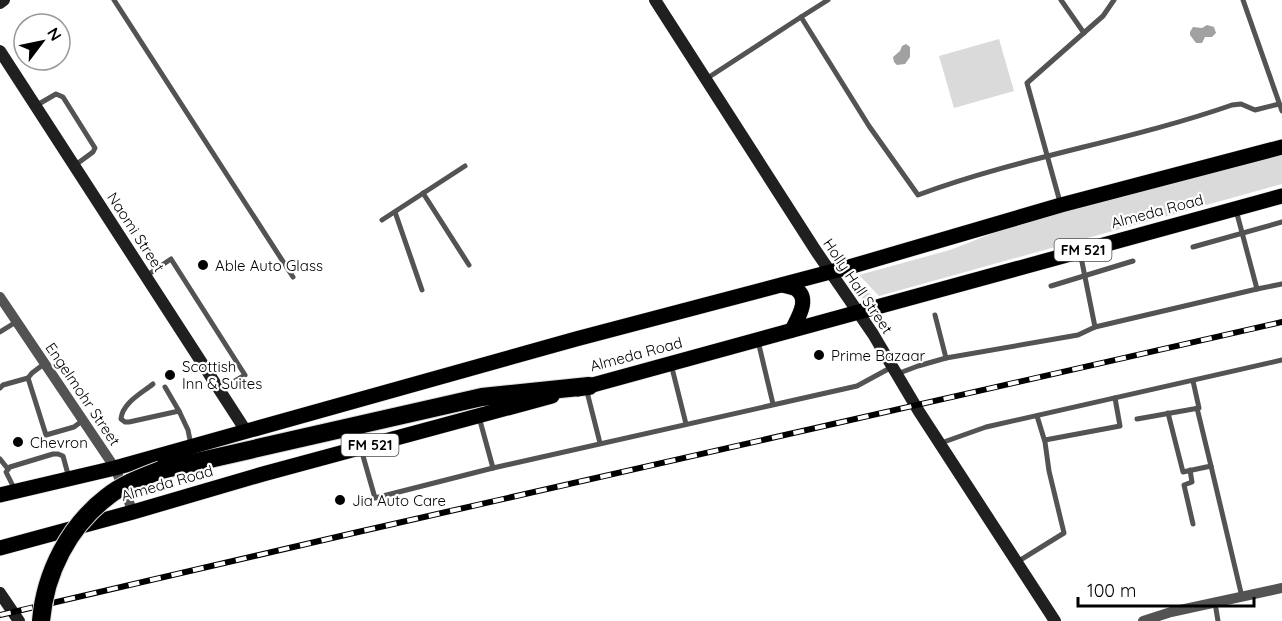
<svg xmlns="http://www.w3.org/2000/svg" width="1282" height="621" font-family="Quicksand,sans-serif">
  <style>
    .green { fill: #dadada }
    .water { fill: #a1a1a1 }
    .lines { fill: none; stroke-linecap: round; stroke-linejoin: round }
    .primary-casing { stroke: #dbdbdb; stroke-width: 16 }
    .highway-casing { stroke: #dbdbdb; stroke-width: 20 }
    .lane { stroke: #535353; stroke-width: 5 }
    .street { stroke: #535353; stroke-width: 10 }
    .secondary { stroke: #202020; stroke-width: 12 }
    .primary { stroke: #000; stroke-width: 15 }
    .highway { stroke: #000; stroke-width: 18 }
    .rail-casing { stroke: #000; stroke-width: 6 }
    .rail { stroke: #fff; stroke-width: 4; stroke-dasharray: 11; stroke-linecap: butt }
    .highway-bridge-casing { stroke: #dbdbdb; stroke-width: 20; stroke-linecap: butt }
    .highway-bridge { stroke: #000; stroke-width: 18 }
    .poi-dot { fill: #000; stroke: #fff; stroke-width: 2 }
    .labels { text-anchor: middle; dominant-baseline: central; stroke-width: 4.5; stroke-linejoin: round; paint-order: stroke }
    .shield { fill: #fff; stroke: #4c4c4c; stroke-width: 1.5 }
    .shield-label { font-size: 14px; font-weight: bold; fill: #000 }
    .street-label { font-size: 15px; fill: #000; stroke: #fff }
    .poi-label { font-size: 15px; fill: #000; stroke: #fff; text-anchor: start }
  </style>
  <rect width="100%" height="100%" fill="#fff"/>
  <!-- green -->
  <g class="green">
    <path d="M999 39 1014 91 954 108 939 56Z"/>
    <path d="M1282 152V184L879 296 859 275 950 250 1009 227Z"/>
    <path d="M855 279 873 297 867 299H863C858 293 851 286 855 279Z"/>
  </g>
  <!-- water -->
  <g class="water">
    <path d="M1207 25 1214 27 1216 33 1212 37H1205L1202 43H1196L1190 35V32L1193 27 1202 28Z"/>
    <path d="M906 44 910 47V57L905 64 897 65 894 62 893 57 900 51 902 46Z"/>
  </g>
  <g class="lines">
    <!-- primary casing -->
    <g class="primary-casing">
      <g id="primary">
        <path d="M782 285C786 286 792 287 796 289 811 299 797 319 792 330"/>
        <path d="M578 389 1282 196"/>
        <path d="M0 495 115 468 576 339 849 267 1061 205 1282 147"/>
        <path d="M0 548 133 512 263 474 552 396"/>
      </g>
    </g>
    <!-- highway casing -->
    <g class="highway-casing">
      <path id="highway" d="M161 470 482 397 589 386"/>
    </g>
    <!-- lane -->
    <g class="lane">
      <path d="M114 0 293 277"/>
      <path d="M828 0 801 17 869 126 918 195C1020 157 1129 141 1232 105L1241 104 1255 110 1279 104"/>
      <path d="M1061 0 1084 33"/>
      <path d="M1243 0 1282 111"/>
      <path d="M706 79 801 17"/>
      <path d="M37 105 56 94 63 97 95 148 93 152 74 166"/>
      <path d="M423 193 469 265"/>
      <path d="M1060 202 1027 83 1103 16 1114 0"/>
      <path d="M1236 210 1257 289 1282 284"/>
      <path d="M395 212 422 290"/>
      <path d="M382 220 465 166"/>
      <path d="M1193 247 1282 222"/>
      <path d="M146 276 171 259 245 375 220 390"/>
      <path d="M1051 286 1133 261"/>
      <path d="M1095 327 1257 289"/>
      <path d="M0 332 16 322"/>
      <path d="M758 341 773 404"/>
      <path d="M946 358 1078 335 1095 327 1080 252"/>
      <path d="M44 364 32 373 28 378 46 435 74 427 82 421"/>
      <path d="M671 364 686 424"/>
      <path d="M897 374 918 366 946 358 935 315"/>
      <path d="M153 384C142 393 122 403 121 419L125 422H129L179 411 188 430 191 445"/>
      <path d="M165 387 179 411"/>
      <path d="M0 388 3 385 28 378"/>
      <path d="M586 388 600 443"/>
      <path d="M1168 413 1183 472 1211 466 1197 408"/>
      <path d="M479 417 493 468"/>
      <path d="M1137 419 1199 408 1193 381"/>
      <path d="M1045 440 1120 426 1115 398"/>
      <path d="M941 443 986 427 1282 360"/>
      <path d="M361 449 375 498 493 468 857 386 892 367"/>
      <path d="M0 459 8 469"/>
      <path d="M1211 466 1242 597"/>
      <path d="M1190 470 1192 482 1184 485 1193 524"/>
      <path d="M15 490 6 472 10 467 53 454H58L63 456 69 478"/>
      <path d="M1017 562 1064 533 1049 471 1045 442 1037 416"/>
      <path d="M1215 603 1218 621"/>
    </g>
    <!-- street -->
    <g class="street">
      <path d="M0 297 115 468 133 512"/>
      <path d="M1143 621 1171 612 1282 588"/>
    </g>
    <!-- secondary -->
    <g class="secondary">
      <path d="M655 0 816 251 873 334 918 410 1055 621"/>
      <path d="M0 3 4 0"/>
      <path d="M0 51 246 431"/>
      <path d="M0 593 19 621"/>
    </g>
    <!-- primary -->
    <use href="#primary" class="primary"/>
    <!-- highway -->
    <use href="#highway" class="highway"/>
    <!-- rail casing -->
    <g class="rail-casing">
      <path id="rail" d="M0 615 358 532 1282 322"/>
    </g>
    <!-- rail -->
    <use href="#rail" class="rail"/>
    <!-- highway-bridge casing -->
    <g class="highway-bridge-casing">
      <path id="highway-bridge" d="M41 621C45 573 69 526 107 497 123 484 143 477 161 470"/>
    </g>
    <!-- highway-bridge -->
    <use href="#highway-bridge" class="highway-bridge"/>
  </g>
  <!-- markers -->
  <g class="poi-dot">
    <circle cx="203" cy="265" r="6"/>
    <circle cx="819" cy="355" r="6"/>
    <circle cx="170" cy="375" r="6"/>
    <circle cx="18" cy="442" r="6"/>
    <circle cx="340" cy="500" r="6"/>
  </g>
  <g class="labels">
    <!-- shield labels -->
    <g class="shield">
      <rect x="1054.5" y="239" width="57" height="22" rx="4.5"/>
      <rect x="341.5" y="434" width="57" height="22" rx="4.5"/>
    </g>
    <g class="shield-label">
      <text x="1083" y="250">FM 521</text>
      <text x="370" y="445">FM 521</text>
    </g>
    <!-- street labels -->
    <g class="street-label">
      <text transform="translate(1157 211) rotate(-15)">Almeda Road</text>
      <text transform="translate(136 232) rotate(57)">Naomi Street</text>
      <text transform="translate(858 286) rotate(56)">Holly Hall Street</text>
      <text transform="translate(636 354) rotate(-15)">Almeda Road</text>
      <text transform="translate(83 394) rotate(56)">Engelmohr Street</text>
      <text transform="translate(167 483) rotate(-16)">Almeda Road</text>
    </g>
    <!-- poi labels -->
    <g class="poi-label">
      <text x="215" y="265">Able Auto Glass</text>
      <text x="831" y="355">Prime Bazaar</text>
      <text x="182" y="366">Scottish<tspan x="182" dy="17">Inn &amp; Suites</tspan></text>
      <text x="30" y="442">Chevron</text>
      <text x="352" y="500">Jia Auto Care</text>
    </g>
  </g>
  <!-- north arrow -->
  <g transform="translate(42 42) rotate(58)"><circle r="28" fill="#ffffff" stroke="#999999" stroke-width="1.5"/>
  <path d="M0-4.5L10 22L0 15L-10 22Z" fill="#000000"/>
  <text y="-9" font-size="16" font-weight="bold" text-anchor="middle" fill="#000000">N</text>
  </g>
  <!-- scale -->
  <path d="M1078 597v9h176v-9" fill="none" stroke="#000000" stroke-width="3"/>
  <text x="1087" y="597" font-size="18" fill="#000000" stroke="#ffffff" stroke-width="4.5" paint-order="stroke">100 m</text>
</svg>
